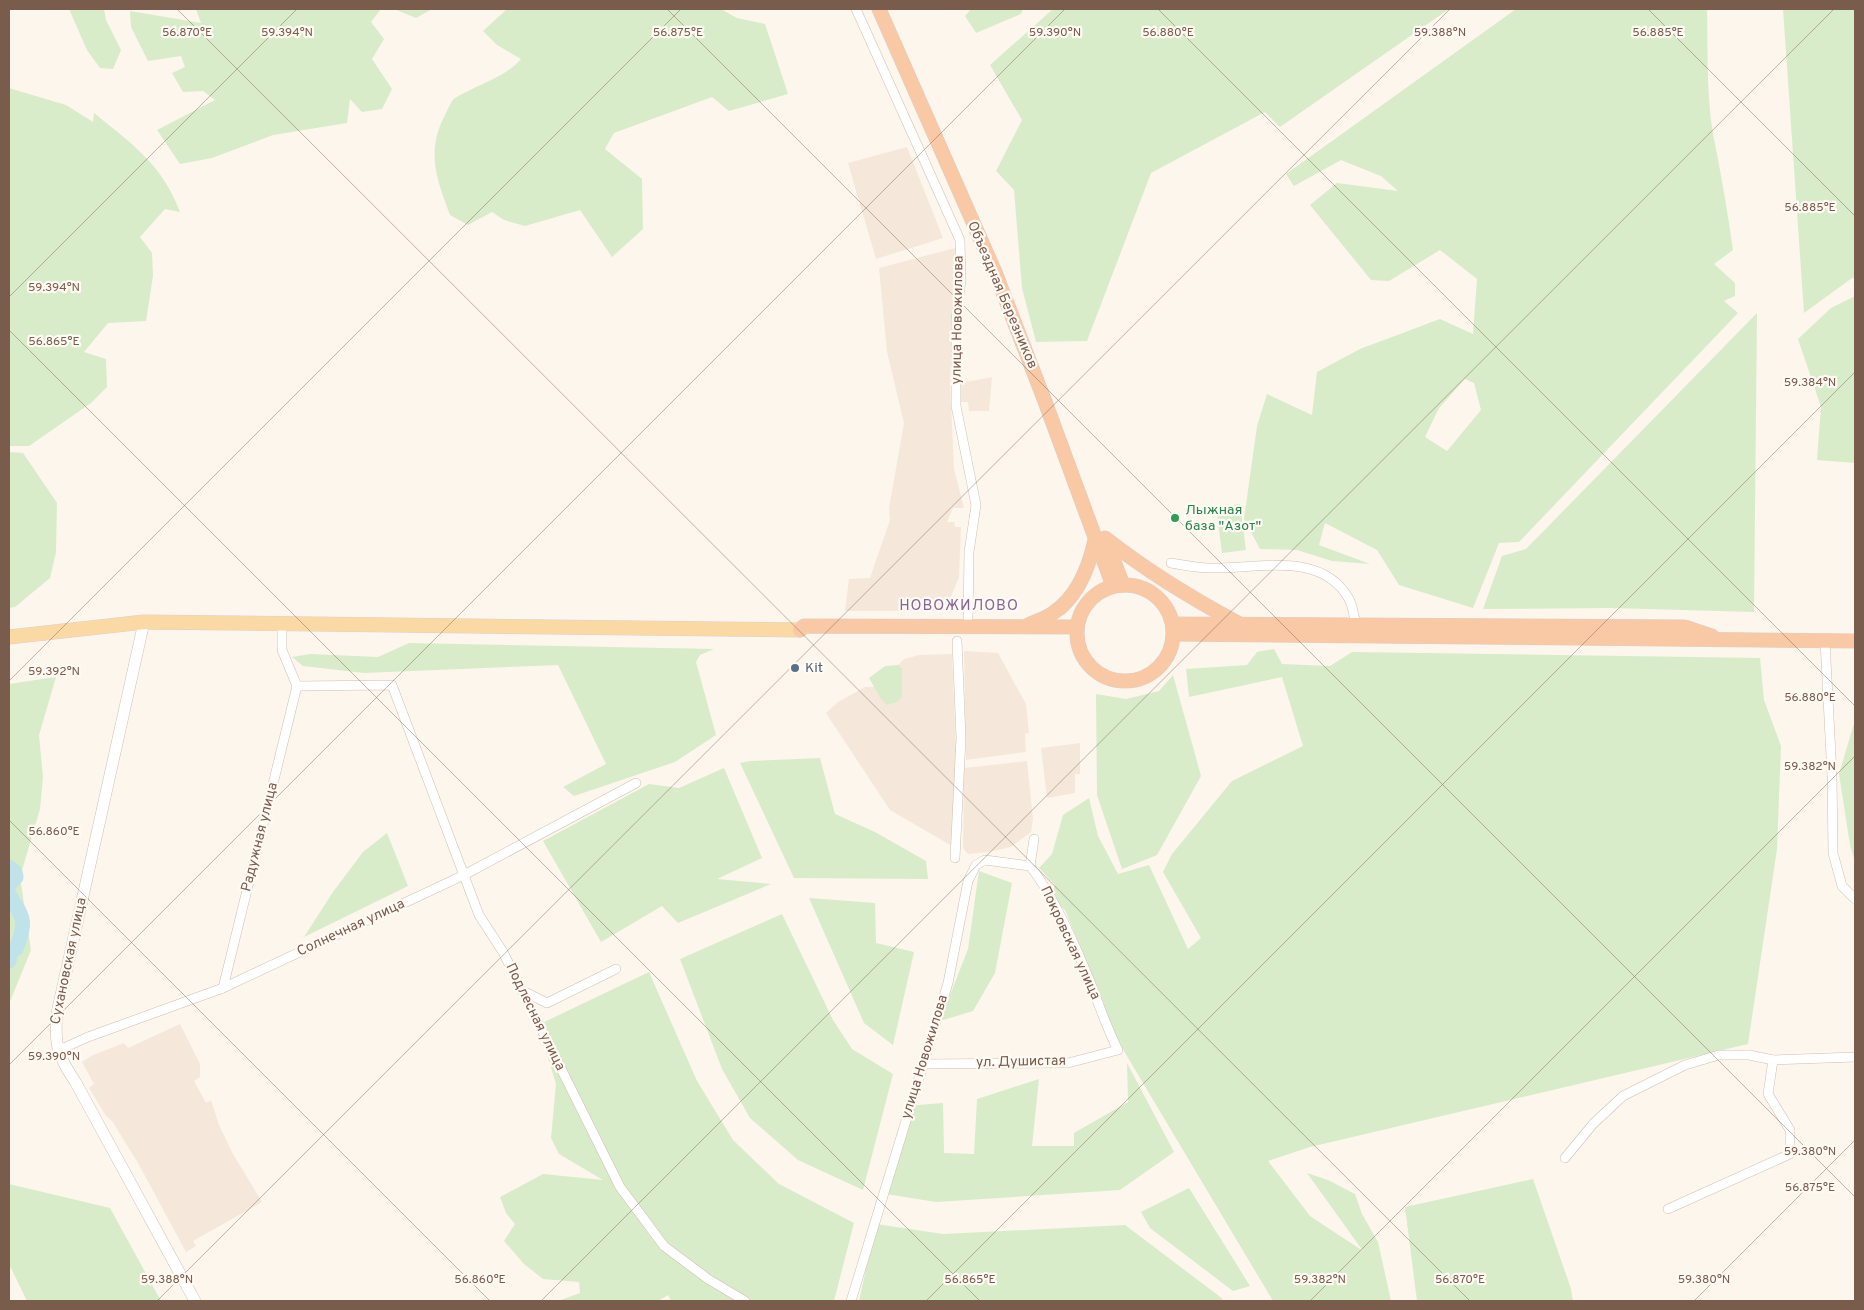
<svg xmlns="http://www.w3.org/2000/svg" width="1864" height="1310" font-family="Overpass,sans-serif">
  <style>
    .residential { fill: #f5e8da }
    .green { fill: #d8ecc9; fill-rule: evenodd }
    .lines { fill: none; stroke-linecap: round; stroke-linejoin: round }
    .river { stroke: #bfe3e8; stroke-width: 15 }
    .minor-casing { stroke: #d1beb0; stroke-width: 10 }
    .tertiary-casing { stroke: #d1beb0; stroke-width: 12 }
    .primary-casing { stroke: #dad1cd; stroke-width: 15 }
    .trunk-casing { stroke: #dad1cd; stroke-width: 15 }
    .minor { stroke: #fff; stroke-width: 9 }
    .tertiary { stroke: #fff; stroke-width: 11 }
    .primary { stroke: #fbd9a5; stroke-width: 14 }
    .trunk { stroke: #f9c8a4; stroke-width: 14 }
    .ticks { fill: none; stroke: #7a5c4d; stroke-width: 1; stroke-opacity: 0.45 }
    .leisure-dot { fill: #2e9e5b; stroke: #fffaf3; stroke-width: 2 }
    .service-dot { fill: #5c6f8a; stroke: #fffaf3; stroke-width: 2 }
    .labels { text-anchor: middle; dominant-baseline: central; stroke-width: 4.5; stroke-linejoin: round; paint-order: stroke }
    .street-label { font-size: 14px; fill: #7a5c4d; stroke: #fffaf3 }
    .leisure-label { font-size: 14px; fill: #27864d; stroke: #fffaf3; text-anchor: start }
    .service-label { font-size: 14px; fill: #4e5e75; stroke: #fffaf3; text-anchor: start }
    .neighbourhood-label { font-size: 15px; letter-spacing: 1px; fill: #846695; stroke: #fffaf3 }
    .ticks-label { font-size: 12px; text-anchor: middle; fill: #7a5c4d; stroke: #fffaf3; stroke-width: 4.5; stroke-linejoin: round; paint-order: stroke }
  </style>
  <rect width="100%" height="100%" fill="#fdf6ec"/>
  <!-- residential -->
  <g class="residential">
    <path d="M907 147 943 238 876 259 848 163Z"/>
    <path d="M955 248 950 383 954 469 964 508H953L947 522H954L955 527H961L959 577 945 611H845L849 579 870 578 890 520 889 508 904 423 887 352 879 268Z"/>
    <path d="M992 377 989 411H969L968 402H961V383Z"/>
    <path d="M964 651 998 653 1026 704 1029 733 1025 734 1026 752 966 760Z"/>
    <path d="M952 654 956 749 952 846 890 810 826 713 838 702 865 687 902 686V668L898 665 904 659 919 655Z"/>
    <path d="M1080 743V774H1075V793L1047 798 1041 748Z"/>
    <path d="M1027 761 1033 819 1031 832 1011 847 989 852 968 854 963 848 964 768Z"/>
    <path d="M180 1024 200 1064V1077L194 1081 206 1103 211 1100 219 1125 233 1154 262 1202 193 1241 196 1246 186 1252 138 1163 112 1121 106 1116 89 1088 94 1084 82 1062 93 1055 124 1043 128 1048Z"/>
  </g>
  <!-- green -->
  <g class="green">
    <path d="M69 9H104L106 20 121 50 113 69 100 68 87 50Z"/>
    <path d="M196 9H381L371 22 384 39 372 59 392 89 382 109 362 112 350 99 347 123 273 135 212 158 180 164 157 130 215 100 203 91 183 92 172 73 185 67 181 56 148 61 131 27 130 11 201 23Z"/>
    <path d="M394 9H432L416 18Z"/>
    <path d="M507 9H721L737 18 765 24 788 94 729 111 712 97 614 133 605 149 642 179 643 229 612 257 580 210 525 226 504 220 492 212 468 225 450 215C436 178 426 151 445 115 448 109 451 101 455 98 478 84 503 79 521 59L497 45 483 31Z"/>
    <path d="M971 9H1023L1021 14 976 33 965 16Z"/>
    <path d="M1053 9H1449L1280 127 1265 112 1151 173 1087 341 1036 342 1022 288 1014 190 996 171 1022 120 990 65Z"/>
    <path d="M1516 9H1707C1708 51 1706 102 1715 144 1722 179 1728 215 1733 250L1714 264 1735 283V296L1724 301 1738 313 1519 542 1499 543 1473 608 1399 585 1377 550 1325 523 1319 545 1370 564 1332 561 1297 550 1260 549 1244 519 1257 426 1267 394 1312 415 1317 372 1360 349 1440 319 1473 334 1477 279 1440 250 1389 281 1371 280 1310 205 1337 183 1398 191 1381 176 1341 160 1294 186 1286 174ZM1465 379 1474 383 1481 410 1447 451 1425 437 1439 408Z"/>
    <path d="M1783 9H1855V278H1852L1804 313Z"/>
    <path d="M9 88 66 105 93 122 94 113C132 144 162 164 180 212L165 209 140 237 152 253 153 276 146 321 108 323 84 352 106 359 107 387 91 403 29 446H9Z"/>
    <path d="M1855 296V463L1817 460 1821 407 1798 339 1831 308Z"/>
    <path d="M1757 313 1754 612 1611 608 1483 609 1502 556 1526 549Z"/>
    <path d="M9 452 23 453 57 503 56 552 50 578 15 607 9 608Z"/>
    <path d="M1240 504 1246 550 1222 553 1216 507Z"/>
    <path d="M409 643 714 649 700 655 696 662 716 735 675 762 574 796 563 787 606 764 558 665 364 673 303 666 292 657 310 654 378 657Z"/>
    <path d="M1274 649 1282 664 1330 666 1352 652 1760 658 1764 700 1781 746 1777 849 1748 1044 1310 1147 1268 1161 1310 1216 1363 1251 1307 1173 1328 1180 1355 1194 1362 1214 1378 1242 1391 1301H1273L1109 1026 1103 1001 1065 910 1049 898 1055 885 1039 868 1052 854 1063 815 1089 798 1098 836 1118 874 1149 865 1188 949 1201 938 1163 872 1172 854 1232 781 1303 746 1282 677 1189 697 1186 669 1247 665 1257 652Z"/>
    <path d="M898 665 902 668V697L897 702 887 705 881 699 869 678 885 666Z"/>
    <path d="M1173 675 1201 776 1157 855 1122 869 1097 795 1096 694 1126 699 1159 691Z"/>
    <path d="M56 677 39 735 43 777 40 809 20 877 31 950 9 1004V684Z"/>
    <path d="M1855 720V862L1850 845 1839 774Z"/>
    <path d="M820 758 835 814 875 832 926 861 928 879 794 878 740 763 750 761Z"/>
    <path d="M724 768 762 858 717 879 771 884 678 923 662 906 601 942 543 841 649 784 679 788Z"/>
    <path d="M387 833 408 886 304 937 333 892 363 852Z"/>
    <path d="M979 871 1012 883 995 973 973 1011 940 1021 968 949Z"/>
    <path d="M809 898 875 903 876 943 914 952 893 1045 864 1023Z"/>
    <path d="M782 914 833 1020 852 1049 893 1074 863 1190 798 1160 750 1118 722 1069 680 959Z"/>
    <path d="M649 972 697 1081 733 1140 779 1184 854 1223 834 1301H671L668 1295 658 1301H558L580 1293 579 1282 543 1279 524 1264 504 1241 515 1224 506 1213 500 1197 543 1174 603 1180 559 1154 551 1138 556 1084 545 1048 542 1023Z"/>
    <path d="M1127 1063 1174 1152 1120 1190 936 1202 886 1194 906 1106 943 1103 944 1153 974 1154 977 1099 1039 1079 1032 1146H1074V1133L1128 1102Z"/>
    <path d="M1533 1179 1571 1289 1573 1301H1417L1405 1207Z"/>
    <path d="M9 1184 110 1208 161 1301H27L9 1264Z"/>
    <path d="M1189 1188 1250 1286 1233 1291 1150 1228 1141 1212Z"/>
    <path d="M876 1224 943 1234 1125 1225 1223 1299 1219 1301H859Z"/>
  </g>
  <g class="lines">
    <!-- river -->
    <g class="river">
      <path d="M9 867 15 872 16 877 9 885"/>
      <path d="M9 894C24 919 27 921 16 949L11 950 9 961"/>
    </g>
    <!-- minor casing -->
    <g class="minor-casing">
      <g id="minor">
        <path d="M856 9 960 240 961 280 956 320V406L976 505 969 552 968 621"/>
        <path d="M1171 563C1183 565 1197 568 1209 568 1255 570 1321 549 1349 599 1353 606 1354 617 1356 625"/>
        <path d="M282 623V650L297 686"/>
        <path d="M1825 641 1832 775 1833 853 1842 886 1855 899"/>
        <path d="M297 686 392 685 479 915 503 952 620 1187 664 1246 708 1279 745 1301"/>
        <path d="M955 858 961 738 957 641"/>
        <path d="M1030 866 1034 839"/>
        <path d="M223 988 297 686"/>
        <path d="M521 990 547 1003 616 969"/>
        <path d="M57 1051 88 1037 223 988 464 875 636 783"/>
        <path d="M922 1064 1068 1063 1118 1050C1105 1025 1097 998 1086 972 1072 938 1053 895 1030 866"/>
        <path d="M1565 1158 1593 1124 1623 1096 1685 1065 1719 1055H1749L1773 1060 1855 1057"/>
        <path d="M1668 1209 1790 1154V1130L1768 1094 1773 1060"/>
        <path d="M851 1301 948 983 968 881 976 865 985 860 1030 866"/>
      </g>
    </g>
    <!-- tertiary casing -->
    <g class="tertiary-casing">
      <path id="tertiary" d="M144 622 57 1013C54 1046 58 1056 76 1083L195 1301"/>
    </g>
    <!-- primary casing -->
    <g class="primary-casing">
      <path id="primary" d="M9 637 144 622 800 630"/>
    </g>
    <!-- trunk casing -->
    <g class="trunk-casing">
      <g id="trunk">
        <path d="M879 9 995 272 1044 399 1113 586"/>
        <path d="M1105 538C1147 571 1191 598 1238 623"/>
        <path d="M1108 546 1123 585"/>
        <circle cx="1125" cy="633" r="48"/>
        <path d="M1173 624 1685 627 1712 636"/>
        <path d="M1028 625C1037 621 1046 618 1053 613 1078 597 1089 567 1095 540"/>
        <path d="M800 630 804 626 1077 627"/>
        <path d="M1175 634 1855 641"/>
      </g>
    </g>
    <!-- minor -->
    <use href="#minor" class="minor"/>
    <!-- tertiary -->
    <use href="#tertiary" class="tertiary"/>
    <!-- primary -->
    <use href="#primary" class="primary"/>
    <!-- trunk -->
    <use href="#trunk" class="trunk"/>
  </g>
  <!-- ticks -->
  <path class="ticks" d="M177 9 1470 1301M667 9 1855 1197M1158 9 1855 706M1648 9 1855 216M9 297 297 9M9 330 980 1301M9 681 681 9M9 820 490 1301M9 1065 1065 9M157 1301 1450 9M541 1301 1834 9M926 1301 1855 372M1310 1301 1855 756M1694 1301 1855 1140"/>
  <!-- markers -->
  <circle class="leisure-dot" cx="1175" cy="518" r="5"/>
  <circle class="service-dot" cx="795" cy="668" r="5"/>
  <g class="labels">
    <!-- street labels -->
    <g class="street-label">
      <text transform="translate(1002 295) rotate(67)">Объездная Березников</text>
      <text transform="translate(958 320) rotate(-89)">улица Новожилова</text>
      <text transform="translate(260 837) rotate(-76)">Радужная улица</text>
      <text transform="translate(351 928) rotate(-25)">Солнечная улица</text>
      <text transform="translate(1070 943) rotate(65)">Покровская улица</text>
      <text transform="translate(69 961) rotate(-78)">Сухановская улица</text>
      <text transform="translate(535 1017) rotate(64)">Подлесная улица</text>
      <text transform="translate(925 1057) rotate(-73)">улица Новожилова</text>
      <text transform="translate(1021 1062) rotate(-1)">ул. Душистая</text>
    </g>
    <!-- leisure labels -->
    <g class="leisure-label">
      <text x="1185" y="510">Лыжная<tspan x="1185" dy="16">база "Азот"</tspan></text>
    </g>
    <!-- service labels -->
    <g class="service-label">
      <text x="805" y="668">Kit</text>
    </g>
    <!-- neighbourhood labels -->
    <g class="neighbourhood-label">
      <text x="959" y="606">НОВОЖИЛОВО</text>
    </g>
  </g>
  <g class="ticks-label">
    <text x="1658" y="36">56.885°E</text>
    <text x="187" y="36">56.870°E</text>
    <text x="287" y="36">59.394°N</text>
    <text x="678" y="36">56.875°E</text>
    <text x="1055" y="36">59.390°N</text>
    <text x="1168" y="36">56.880°E</text>
    <text x="1440" y="36">59.388°N</text>
    <text x="1810" y="211">56.885°E</text>
    <text x="54" y="291">59.394°N</text>
    <text x="54" y="345">56.865°E</text>
    <text x="1810" y="386">59.384°N</text>
    <text x="54" y="675">59.392°N</text>
    <text x="1810" y="701">56.880°E</text>
    <text x="1810" y="770">59.382°N</text>
    <text x="54" y="835">56.860°E</text>
    <text x="54" y="1060">59.390°N</text>
    <text x="1810" y="1155">59.380°N</text>
    <text x="1810" y="1191">56.875°E</text>
    <text x="167" y="1283">59.388°N</text>
    <text x="480" y="1283">56.860°E</text>
    <text x="970" y="1283">56.865°E</text>
    <text x="1320" y="1283">59.382°N</text>
    <text x="1460" y="1283">56.870°E</text>
    <text x="1704" y="1283">59.380°N</text>
  </g>
  <!-- border -->
  <rect width="1864" height="1310" fill="none" stroke="#7a5c4d" stroke-width="20"/>
</svg>
